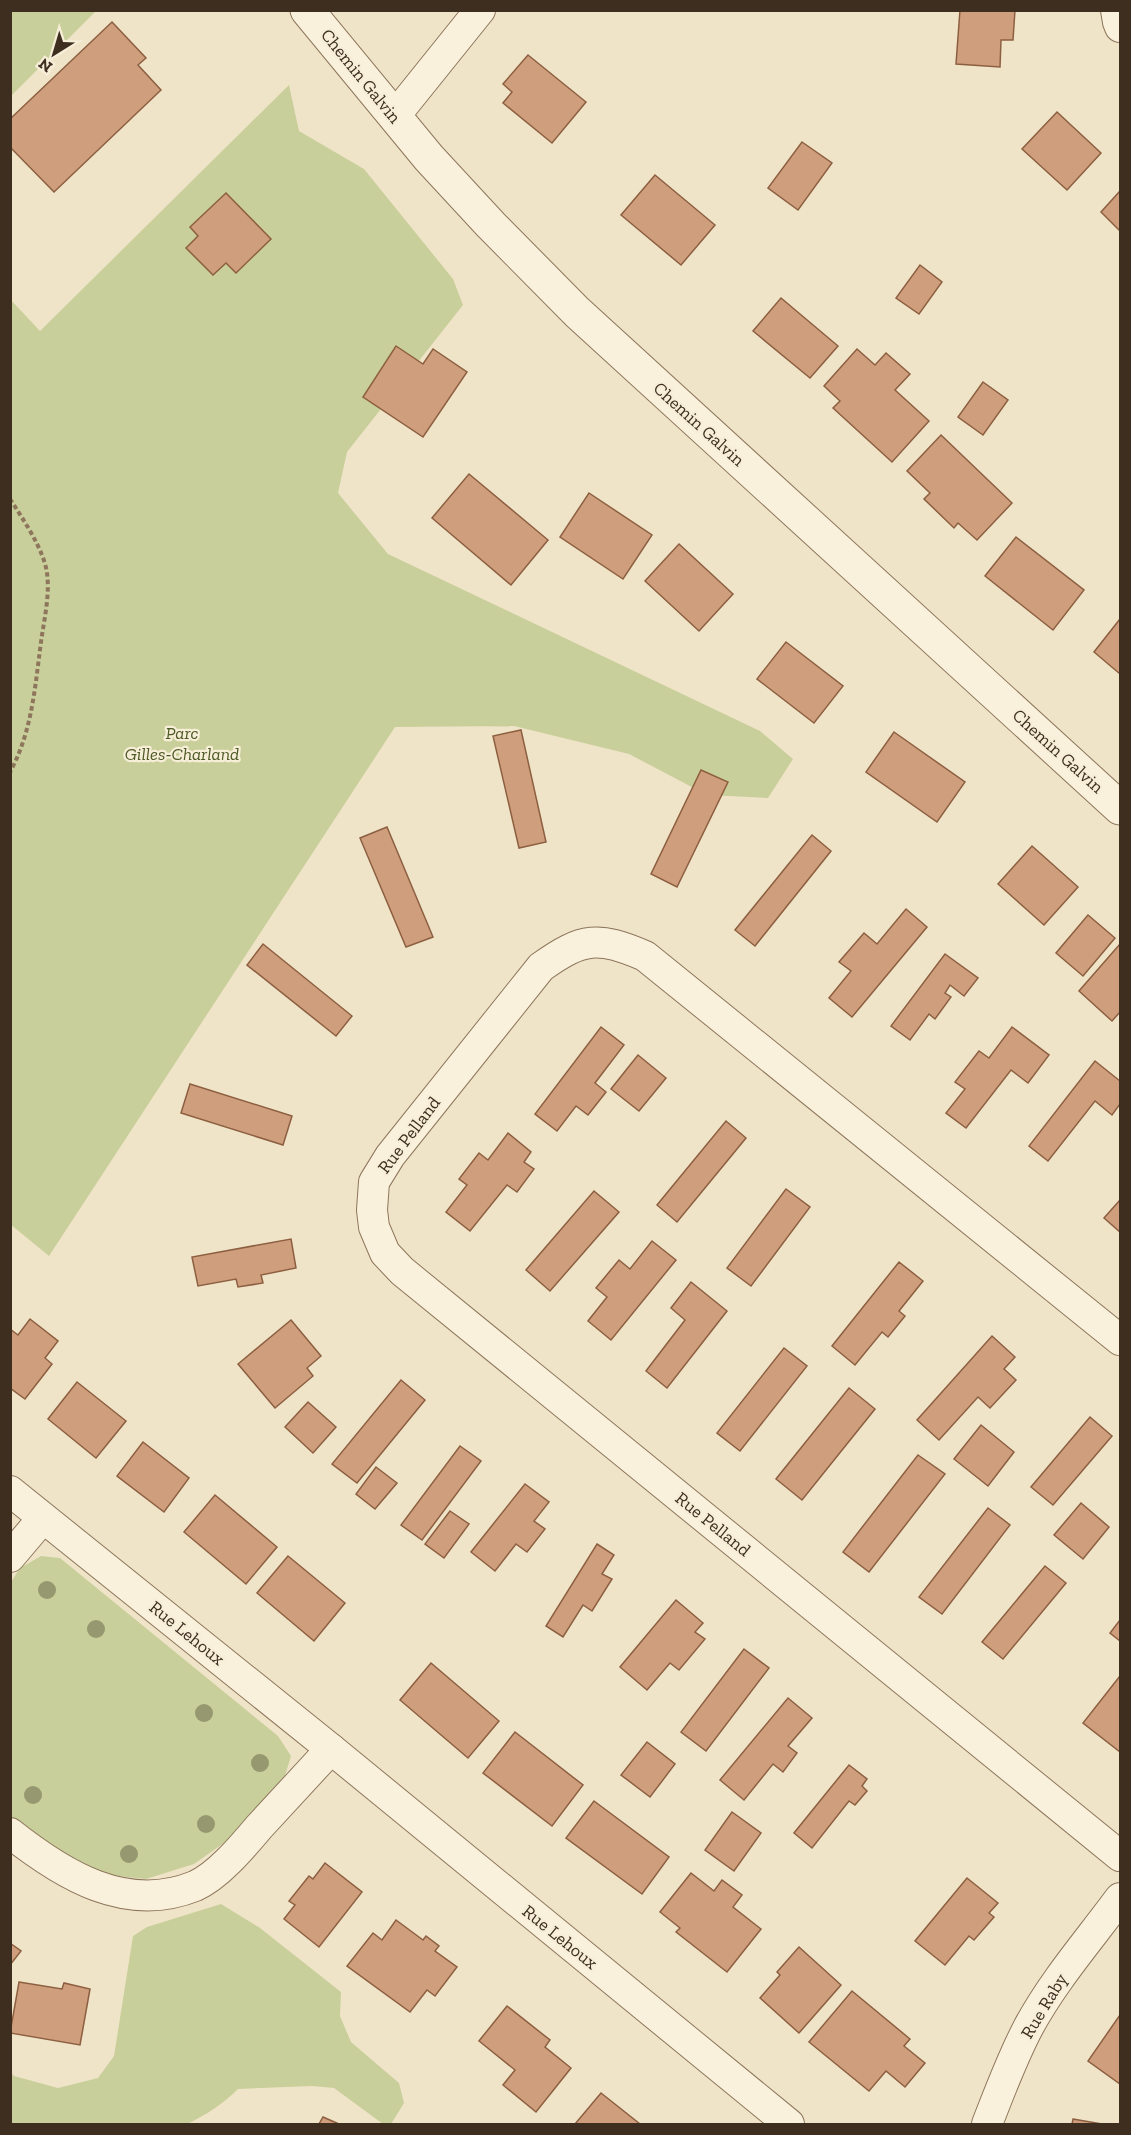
<svg xmlns="http://www.w3.org/2000/svg" width="1131" height="2135" font-family="'Zilla Slab',serif">
  <style>
    .green { fill: #c9cf9b }
    .building { fill: #cf9f7d; stroke: #8d5f41; stroke-width: 1.5 }
    .lines { fill: none; stroke-linecap: round; stroke-linejoin: round }
    .minor-casing { stroke: #8d765c; stroke-width: 32 }
    .tertiary-casing { stroke: #8d765c; stroke-width: 35 }
    .path { stroke: #8d765c; stroke-width: 4; stroke-dasharray: 4.5 3; stroke-linecap: butt }
    .minor { stroke: #faf1dc; stroke-width: 30 }
    .tertiary { stroke: #faf1dc; stroke-width: 33 }
    .tree { fill: #96986f }
    .labels { text-anchor: middle; dominant-baseline: central; stroke-width: 4.5; stroke-linejoin: round; paint-order: stroke }
    .street-label { font-size: 18px; fill: #3d2e20; stroke: #f7eed8 }
    .park-label { font-size: 18px; font-style: italic; fill: #4d5a26; stroke: #f7eed8 }
  </style>
  <rect width="100%" height="100%" fill="#f0e4c8"/>
  <!-- green -->
  <g class="green">
    <path d="M11 10H96V11L11 96Z"/>
    <path d="M289 85 299 131 364 169 453 279 463 305 347 452 338 493 388 554 760 731 793 759 768 798 707 795 629 754 514 726 395 727 49 1256 10 1224V299L40 331Z"/>
    <path d="M41 1556 60 1558 278 1736 291 1756 285 1776 231 1838 194 1864 146 1879 107 1875 55 1848 11 1816V1582L20 1568Z"/>
    <path d="M221 1904 260 1928 341 1992 340 2016 351 2042 399 2083 404 2103 391 2124H383L334 2088 312 2086 238 2089C223 2104 206 2115 187 2124H11V2073L14 2076 58 2088 98 2078 114 2056 133 1936 147 1927Z"/>
  </g>
  <!-- building -->
  <g class="building">
    <path d="M960 10H1015L1013 40H1001L1000 67 956 64Z"/>
    <path d="M112 22 146 58 138 65 161 90 54 192 10 147V119Z"/>
    <path d="M528 55 586 102 552 143 503 103 512 92 503 84Z"/>
    <path d="M1057 112 1101 153 1067 190 1022 149Z"/>
    <path d="M802 142 832 163 798 210 768 188Z"/>
    <path d="M655 175 715 225 681 265 621 215Z"/>
    <path d="M1120 191V231L1101 212Z"/>
    <path d="M226 193 271 239 236 273 226 263 213 275 186 248 198 236 190 227Z"/>
    <path d="M920 265 942 282 919 314 896 298Z"/>
    <path d="M781 298 838 346 810 378 753 331Z"/>
    <path d="M396 346 423 364 433 349 467 372 423 437 363 397Z"/>
    <path d="M857 349 875 365 886 353 910 374 895 390 929 421 892 462 833 408 840 401 824 386Z"/>
    <path d="M983 382 1008 400 983 435 958 417Z"/>
    <path d="M941 435 1012 503 977 540 958 523 954 528 924 499 930 493 907 471Z"/>
    <path d="M469 474 548 540 511 585 432 518Z"/>
    <path d="M589 493 652 535 623 579 560 537Z"/>
    <path d="M1016 537 1084 590 1053 630 985 576Z"/>
    <path d="M679 544 733 594 699 631 645 581Z"/>
    <path d="M1120 619V674L1094 652Z"/>
    <path d="M786 642 843 686 814 723 757 679Z"/>
    <path d="M521 730 546 842 519 848 493 736Z"/>
    <path d="M894 732 965 782 937 822 866 772Z"/>
    <path d="M701 770 728 782 677 887 651 874Z"/>
    <path d="M387 827 433 937 406 947 360 838Z"/>
    <path d="M812 835 831 851 755 946 735 930Z"/>
    <path d="M1032 846 1078 887 1044 925 998 884Z"/>
    <path d="M906 909 927 927 852 1017 829 998 851 971 839 962 864 933 877 944Z"/>
    <path d="M1088 915 1115 938 1083 976 1056 953Z"/>
    <path d="M263 944 352 1016 336 1036 247 965Z"/>
    <path d="M1120 944V1012L1112 1021 1079 991Z"/>
    <path d="M945 954 978 978 964 996 950 985 945 993 951 997 935 1019 929 1014 910 1040 891 1026Z"/>
    <path d="M601 1027 624 1045 595 1083 606 1092 588 1115 576 1106 557 1131 535 1114Z"/>
    <path d="M1012 1027 1049 1055 1028 1083 1011 1070 966 1128 946 1113 965 1089 955 1082 979 1051 989 1058Z"/>
    <path d="M638 1055 666 1078 639 1111 611 1089Z"/>
    <path d="M1095 1061 1120 1081V1104L1112 1115 1095 1101 1048 1161 1029 1146Z"/>
    <path d="M190 1084 292 1116 283 1145 181 1113Z"/>
    <path d="M726 1121 746 1138 677 1222 657 1205Z"/>
    <path d="M508 1133 531 1152 524 1162 534 1169 517 1192 507 1185 470 1231 446 1212 467 1185 459 1179 479 1153 488 1160Z"/>
    <path d="M786 1189 810 1207 751 1286 727 1268Z"/>
    <path d="M594 1191 619 1212 550 1291 526 1270Z"/>
    <path d="M1120 1200V1232L1104 1218Z"/>
    <path d="M291 1239 296 1268 261 1275 263 1283 238 1287 236 1279 198 1286 192 1257Z"/>
    <path d="M652 1241 676 1260 611 1340 588 1321 607 1297 596 1288 619 1260 630 1269Z"/>
    <path d="M899 1262 923 1281 899 1311 905 1316 888 1337 882 1332 855 1365 832 1346Z"/>
    <path d="M691 1282 727 1311 667 1388 646 1371 685 1320 671 1308Z"/>
    <path d="M30 1319 58 1341 45 1358 52 1364 25 1399 10 1388V1329L18 1335Z"/>
    <path d="M291 1320 321 1356 307 1368 313 1376 275 1408 238 1364Z"/>
    <path d="M992 1336 1015 1357 1004 1369 1016 1380 990 1408 978 1397 939 1440 917 1420Z"/>
    <path d="M784 1348 807 1366 740 1451 717 1433Z"/>
    <path d="M401 1380 425 1400 357 1483 332 1464Z"/>
    <path d="M77 1382 126 1421 96 1458 48 1419Z"/>
    <path d="M849 1388 875 1409 802 1500 776 1479Z"/>
    <path d="M308 1402 336 1427 313 1453 285 1427Z"/>
    <path d="M1090 1417 1112 1436 1053 1505 1031 1487Z"/>
    <path d="M981 1425 1014 1452 988 1486 954 1459Z"/>
    <path d="M143 1442 189 1478 164 1512 117 1476Z"/>
    <path d="M460 1446 481 1461 422 1540 401 1525Z"/>
    <path d="M918 1455 945 1474 869 1572 843 1552Z"/>
    <path d="M376 1467 397 1483 375 1509 356 1494Z"/>
    <path d="M525 1484 549 1502 534 1521 545 1529 527 1552 516 1544 495 1571 471 1552Z"/>
    <path d="M215 1495 277 1547 246 1584 184 1532Z"/>
    <path d="M1081 1503 1109 1527 1083 1559 1054 1535Z"/>
    <path d="M988 1508 1010 1525 942 1614 919 1597Z"/>
    <path d="M450 1511 469 1524 444 1558 425 1544Z"/>
    <path d="M597 1544 614 1555 602 1574 612 1579 592 1611 583 1605 563 1637 546 1626Z"/>
    <path d="M288 1556 345 1603 314 1641 257 1593Z"/>
    <path d="M1045 1566 1066 1583 1003 1659 982 1642Z"/>
    <path d="M676 1600 703 1623 695 1632 705 1639 679 1670 670 1663 647 1690 620 1667Z"/>
    <path d="M1120 1620V1641L1110 1633Z"/>
    <path d="M744 1649 769 1668 706 1751 681 1732Z"/>
    <path d="M431 1663 499 1721 468 1758 400 1700Z"/>
    <path d="M1120 1676V1752L1083 1723Z"/>
    <path d="M788 1698 812 1718 788 1746 797 1753 783 1772 773 1764 744 1800 720 1780Z"/>
    <path d="M515 1732 583 1785 552 1826 483 1773Z"/>
    <path d="M647 1742 675 1764 650 1797 621 1775Z"/>
    <path d="M849 1765 867 1779 862 1786 867 1791 855 1805 849 1801 812 1848 794 1833Z"/>
    <path d="M594 1801 669 1857 642 1894 566 1838Z"/>
    <path d="M732 1812 761 1833 734 1871 705 1850Z"/>
    <path d="M325 1863 362 1892 319 1947 284 1919 295 1905 289 1901 309 1876 313 1879Z"/>
    <path d="M691 1873 714 1891 722 1880 742 1895 733 1907 761 1929 727 1972 676 1932 680 1928 660 1912Z"/>
    <path d="M967 1878 998 1903 989 1913 994 1917 974 1940 969 1936 945 1965 915 1941Z"/>
    <path d="M396 1920 423 1940 426 1936 439 1946 435 1951 457 1967 435 1996 427 1990 410 2012 347 1966 373 1933 382 1940Z"/>
    <path d="M10 1943 21 1951 10 1965Z"/>
    <path d="M799 1947 841 1985 799 2033 760 1998 780 1975 777 1972Z"/>
    <path d="M19 1982 62 1989 64 1983 90 1989 80 2045 10 2033Z"/>
    <path d="M852 1991 910 2039 904 2046 925 2063 905 2087 886 2071 869 2091 809 2042Z"/>
    <path d="M507 2006 550 2040 545 2047 571 2068 536 2112 503 2085 515 2070 479 2041Z"/>
    <path d="M1120 2015V2084L1088 2061Z"/>
    <path d="M601 2093 640 2124H575Z"/>
    <path d="M323 2117 339 2124H319Z"/>
    <path d="M1073 2119 1102 2124H1072Z"/>
  </g>
  <g class="lines">
    <!-- minor casing -->
    <g class="minor-casing">
      <g id="minor">
        <path d="M1116 10 1118 22 1120 27"/>
        <path d="M394 117 480 10"/>
        <path d="M1120 1340 645 956C598 936 583 937 541 967L390 1156 374 1182 372 1210 374 1227 385 1253 402 1271 1120 1856"/>
        <path d="M10 1491 331 1749 789 2124"/>
        <path d="M10 1557 43 1518"/>
        <path d="M10 1833C63 1875 126 1914 195 1886 218 1876 243 1846 259 1827 283 1801 307 1775 331 1749"/>
        <path d="M987 2124C1000 2091 1012 2058 1029 2026 1054 1980 1089 1940 1120 1898"/>
      </g>
    </g>
    <!-- tertiary casing -->
    <g class="tertiary-casing">
      <path id="tertiary" d="M307 10 429 158 491 225 577 312 1120 808"/>
    </g>
    <!-- path -->
    <path class="path" d="M10 499C23 519 44 550 47 573 50 596 44 620 41 642 35 687 32 732 10 772"/>
    <!-- minor -->
    <use href="#minor" class="minor"/>
    <!-- tertiary -->
    <use href="#tertiary" class="tertiary"/>
  </g>
  <!-- trees -->
  <g class="tree">
    <circle cx="47" cy="1590" r="9"/>
    <circle cx="96" cy="1629" r="9"/>
    <circle cx="204" cy="1713" r="9"/>
    <circle cx="260" cy="1763" r="9"/>
    <circle cx="33" cy="1795" r="9"/>
    <circle cx="206" cy="1824" r="9"/>
    <circle cx="129" cy="1854" r="9"/>
  </g>
  <g class="labels">
    <!-- street labels -->
    <g class="street-label">
      <text transform="translate(361 76) rotate(51)">Chemin Galvin</text>
      <text transform="translate(699 424) rotate(42)">Chemin Galvin</text>
      <text transform="translate(1058 751) rotate(42)">Chemin Galvin</text>
      <text transform="translate(409 1135) rotate(-53)">Rue Pelland</text>
      <text transform="translate(713 1524) rotate(39)">Rue Pelland</text>
      <text transform="translate(187 1633) rotate(39)">Rue Lehoux</text>
      <text transform="translate(560 1937) rotate(39)">Rue Lehoux</text>
      <text transform="translate(1044 2006) rotate(-59)">Rue Raby</text>
    </g>
    <!-- park labels -->
    <g class="park-label">
      <text x="182" y="733">Parc<tspan x="182" dy="21">Gilles-Charland</tspan></text>
    </g>
  </g>
  <!-- border -->
  <rect width="1131" height="2135" fill="none" stroke="#3d2e20" stroke-width="24"/>
  <!-- north arrow -->
  <g transform="translate(54 54) rotate(217)" stroke="#f7eed8" stroke-width="4.5" paint-order="stroke">
  <path d="M0-4.5L10 22L0 15L-10 22Z" fill="#3d2e20"/>
  <text y="-9" font-size="16" font-weight="bold" text-anchor="middle" fill="#3d2e20">N</text>
  </g>
</svg>
